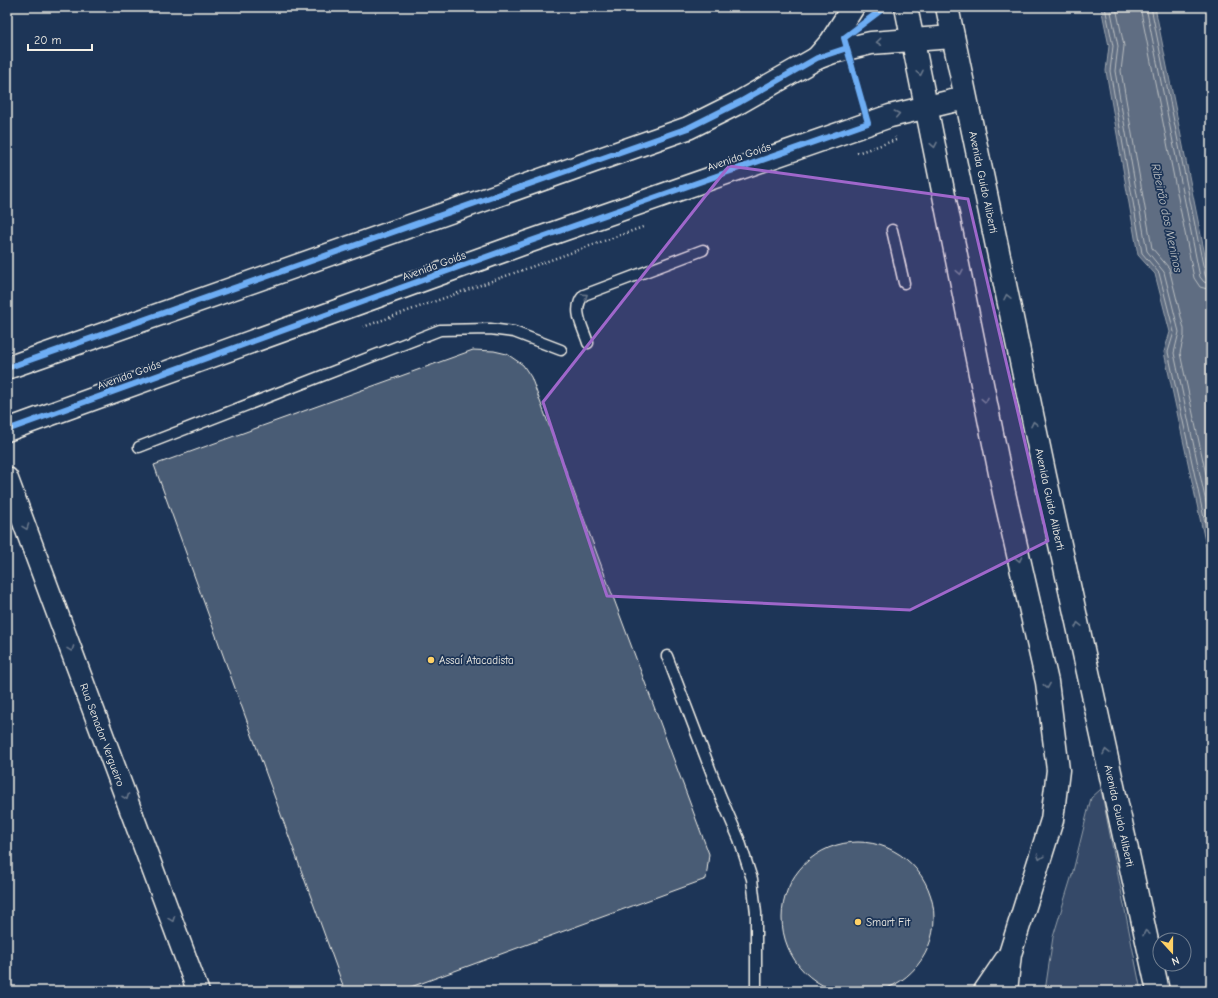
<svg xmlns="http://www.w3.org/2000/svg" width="1218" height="998" font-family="'Comic Neue',sans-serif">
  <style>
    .green { fill: #354a67; stroke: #949ea8 }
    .water { fill: #5e6d82; stroke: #9aa2ab }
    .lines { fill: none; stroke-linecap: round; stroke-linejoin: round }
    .shore { stroke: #b8bcbf; stroke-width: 1 }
    .building { fill: #485b74; stroke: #f4f1e8 }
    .service-casing { stroke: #f4f1e8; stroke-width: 13 }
    .minor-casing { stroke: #f4f1e8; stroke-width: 24 }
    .primary-casing { stroke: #f4f1e8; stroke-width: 25 }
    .path { stroke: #f4f1e8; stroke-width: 2.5; stroke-dasharray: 1 3; stroke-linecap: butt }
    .service { stroke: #1d3557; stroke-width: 10 }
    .minor { stroke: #1d3557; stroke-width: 21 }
    .primary { stroke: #1d3557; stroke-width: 22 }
    .cycleway-casing { stroke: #1d3557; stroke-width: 8 }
    .cycleway { stroke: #6dadf4; stroke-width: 6 }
    .oneway { stroke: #68778a }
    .marked { fill: #9f67cb; fill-opacity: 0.2; stroke: #9f67cb; stroke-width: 3; stroke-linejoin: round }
    .poi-dot { fill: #ffd166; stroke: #1d3557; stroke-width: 1.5 }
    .labels { text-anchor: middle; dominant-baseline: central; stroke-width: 3.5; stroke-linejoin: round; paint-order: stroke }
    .street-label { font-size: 11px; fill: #f4f1e8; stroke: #1d3557 }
    .poi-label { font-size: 11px; fill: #f4f1e8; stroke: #1d3557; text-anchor: start }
    .water-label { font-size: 12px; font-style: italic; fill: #c0c3c4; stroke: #1d3557 }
  </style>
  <rect width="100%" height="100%" fill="#1d3557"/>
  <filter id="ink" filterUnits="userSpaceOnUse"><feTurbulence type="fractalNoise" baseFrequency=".025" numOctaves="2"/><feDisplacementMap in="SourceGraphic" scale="8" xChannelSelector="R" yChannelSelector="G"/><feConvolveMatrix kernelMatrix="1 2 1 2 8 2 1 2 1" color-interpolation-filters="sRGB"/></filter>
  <g filter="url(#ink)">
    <!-- green -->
    <path class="green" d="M1101 789 1141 991H1045L1053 937 1072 875 1091 798Z"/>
    <!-- water -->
    <path class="water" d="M1101 7H1155L1211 285V569L1164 352 1170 332 1155 274 1138 255 1106 71 1109 46Z"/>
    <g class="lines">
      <!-- shore -->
      <g class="shore">
        <path d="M1105 7 1113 46 1110 71 1142 253 1159 273 1174 332 1168 352 1211 550"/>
        <path d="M1110 7 1118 46 1115 71 1147 251 1164 272 1179 332 1174 353 1211 526"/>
        <path d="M1116 7 1124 46 1121 71 1152 248 1169 268 1184 329V336L1180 353 1211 498"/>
        <path d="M1140 7 1194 278 1200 287 1211 290"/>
        <path d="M1146 7 1200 277 1204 282 1211 284"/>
        <path d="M1151 7 1205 275 1207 279H1211"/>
      </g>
    </g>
    <!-- building -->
    <g class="building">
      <path d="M473 350 494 351 507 354 523 365 531 377 709 854 706 879 400 991H345L154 465Z"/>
      <circle cx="858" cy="918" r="76"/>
    </g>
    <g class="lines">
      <!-- service casing -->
      <g class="service-casing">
        <g id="service">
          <path d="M892 230 904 283"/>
          <path d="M588 343C583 327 571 309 584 295L703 250"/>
          <path d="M139 447 440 330 490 329 514 332 561 350"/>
          <path d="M667 656 720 795 739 839 752 879 756 913V991"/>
        </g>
      </g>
      <!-- minor casing -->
      <g class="minor-casing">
        <g id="minor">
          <path id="s1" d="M7 478 198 991"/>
        </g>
      </g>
      <!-- primary casing -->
      <g class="primary-casing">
        <g id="primary">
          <path d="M906 7 1004 493 1047 682 1058 770 1052 820 1010 954 1006 991"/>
          <path id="s2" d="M947 7 1045 476 1158 991"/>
          <path d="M817 58 831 42 853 7"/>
          <path d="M7 368 688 128 740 102 817 58 833 52 871 43 953 37"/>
          <path d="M7 430 525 243 890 116 965 98"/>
          <path d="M985 991 1008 957"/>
        </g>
      </g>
      <!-- path -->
      <g class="path">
        <path d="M857 153 896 140 895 137"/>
        <path d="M363 327 643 227"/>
      </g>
      <!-- service -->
      <use href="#service" class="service"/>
      <!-- minor -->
      <use href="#minor" class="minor"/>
      <!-- primary -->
      <use href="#primary" class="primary"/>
      <!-- cycleway casing -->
      <g class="cycleway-casing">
        <g id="cycleway">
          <path d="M7 368 688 128 740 102 817 58 847 48"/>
          <path d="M7 430 525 243 868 123 844 38 885 7"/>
        </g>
      </g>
      <!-- cycleway -->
      <use href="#cycleway" class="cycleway"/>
    </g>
    <!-- one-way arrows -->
    <defs><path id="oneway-chevron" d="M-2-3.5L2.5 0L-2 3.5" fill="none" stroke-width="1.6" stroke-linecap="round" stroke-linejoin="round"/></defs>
    <g class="oneway">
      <use href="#oneway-chevron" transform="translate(879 42) rotate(174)"/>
      <use href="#oneway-chevron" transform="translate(920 73) rotate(78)"/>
      <use href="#oneway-chevron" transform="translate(897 114) rotate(-13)"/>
      <use href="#oneway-chevron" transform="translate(934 145) rotate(79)"/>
      <use href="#oneway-chevron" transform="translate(960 272) rotate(79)"/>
      <use href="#oneway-chevron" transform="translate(585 296) rotate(-34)"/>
      <use href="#oneway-chevron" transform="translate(1007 297) rotate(-102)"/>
      <use href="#oneway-chevron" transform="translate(985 400) rotate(79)"/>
      <use href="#oneway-chevron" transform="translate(1034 424) rotate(-102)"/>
      <use href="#oneway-chevron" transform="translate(26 527) rotate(70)"/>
      <use href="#oneway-chevron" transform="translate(1019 559) rotate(77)"/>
      <use href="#oneway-chevron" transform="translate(1078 625) rotate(-102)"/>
      <use href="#oneway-chevron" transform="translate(71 649) rotate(70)"/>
      <use href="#oneway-chevron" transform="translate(1047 686) rotate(81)"/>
      <use href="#oneway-chevron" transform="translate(1106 752) rotate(-102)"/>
      <use href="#oneway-chevron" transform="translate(126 797) rotate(70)"/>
      <use href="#oneway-chevron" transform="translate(1040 857) rotate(108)"/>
      <use href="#oneway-chevron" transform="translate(172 919) rotate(70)"/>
      <use href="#oneway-chevron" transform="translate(1146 933) rotate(-102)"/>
    </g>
  </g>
  <!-- marked area -->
  <path class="marked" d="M729 166 968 199 1048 541 910 610 607 596 543 402Z"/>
  <!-- markers -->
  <g class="poi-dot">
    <circle cx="431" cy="660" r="4"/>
    <circle cx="858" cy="922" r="4"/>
  </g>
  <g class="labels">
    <!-- street labels -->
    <g class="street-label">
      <text transform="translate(739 157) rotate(-19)">Avenida Goiás</text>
      <text stroke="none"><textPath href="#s2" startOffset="179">Avenida Guido Aliberti</textPath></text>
      <text transform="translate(434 266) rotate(-20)">Avenida Goiás</text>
      <text transform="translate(129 375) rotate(-20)">Avenida Goiás</text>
      <text stroke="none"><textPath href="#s2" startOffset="503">Avenida Guido Aliberti</textPath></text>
      <text stroke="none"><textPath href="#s1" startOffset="274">Rua Senador Vergueiro</textPath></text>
      <text stroke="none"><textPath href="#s2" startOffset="827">Avenida Guido Aliberti</textPath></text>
    </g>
    <!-- poi labels -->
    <g class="poi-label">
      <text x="439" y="660">Assaí Atacadista</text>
      <text x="866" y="922">Smart Fit</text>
    </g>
    <!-- water labels -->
    <g class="water-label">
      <text transform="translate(1167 218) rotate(78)">Ribeirão dos Meninos</text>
    </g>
  </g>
  <!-- margin -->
  <rect width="1218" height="998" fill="none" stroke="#1d3557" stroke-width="24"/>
  <rect x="12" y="12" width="1194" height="974" fill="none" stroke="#f4f1e8" stroke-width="1.5" filter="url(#ink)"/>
  <!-- north arrow -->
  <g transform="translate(1172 952) rotate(159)"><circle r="19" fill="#1d3557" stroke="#738091"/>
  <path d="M0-3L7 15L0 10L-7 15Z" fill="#ffd166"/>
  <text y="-6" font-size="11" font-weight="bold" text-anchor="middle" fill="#f4f1e8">N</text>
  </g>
  <!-- scale -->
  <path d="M28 44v6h64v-6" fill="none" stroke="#f4f1e8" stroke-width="2"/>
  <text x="34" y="44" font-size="12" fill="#f4f1e8" stroke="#1d3557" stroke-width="3" paint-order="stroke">20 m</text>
</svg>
